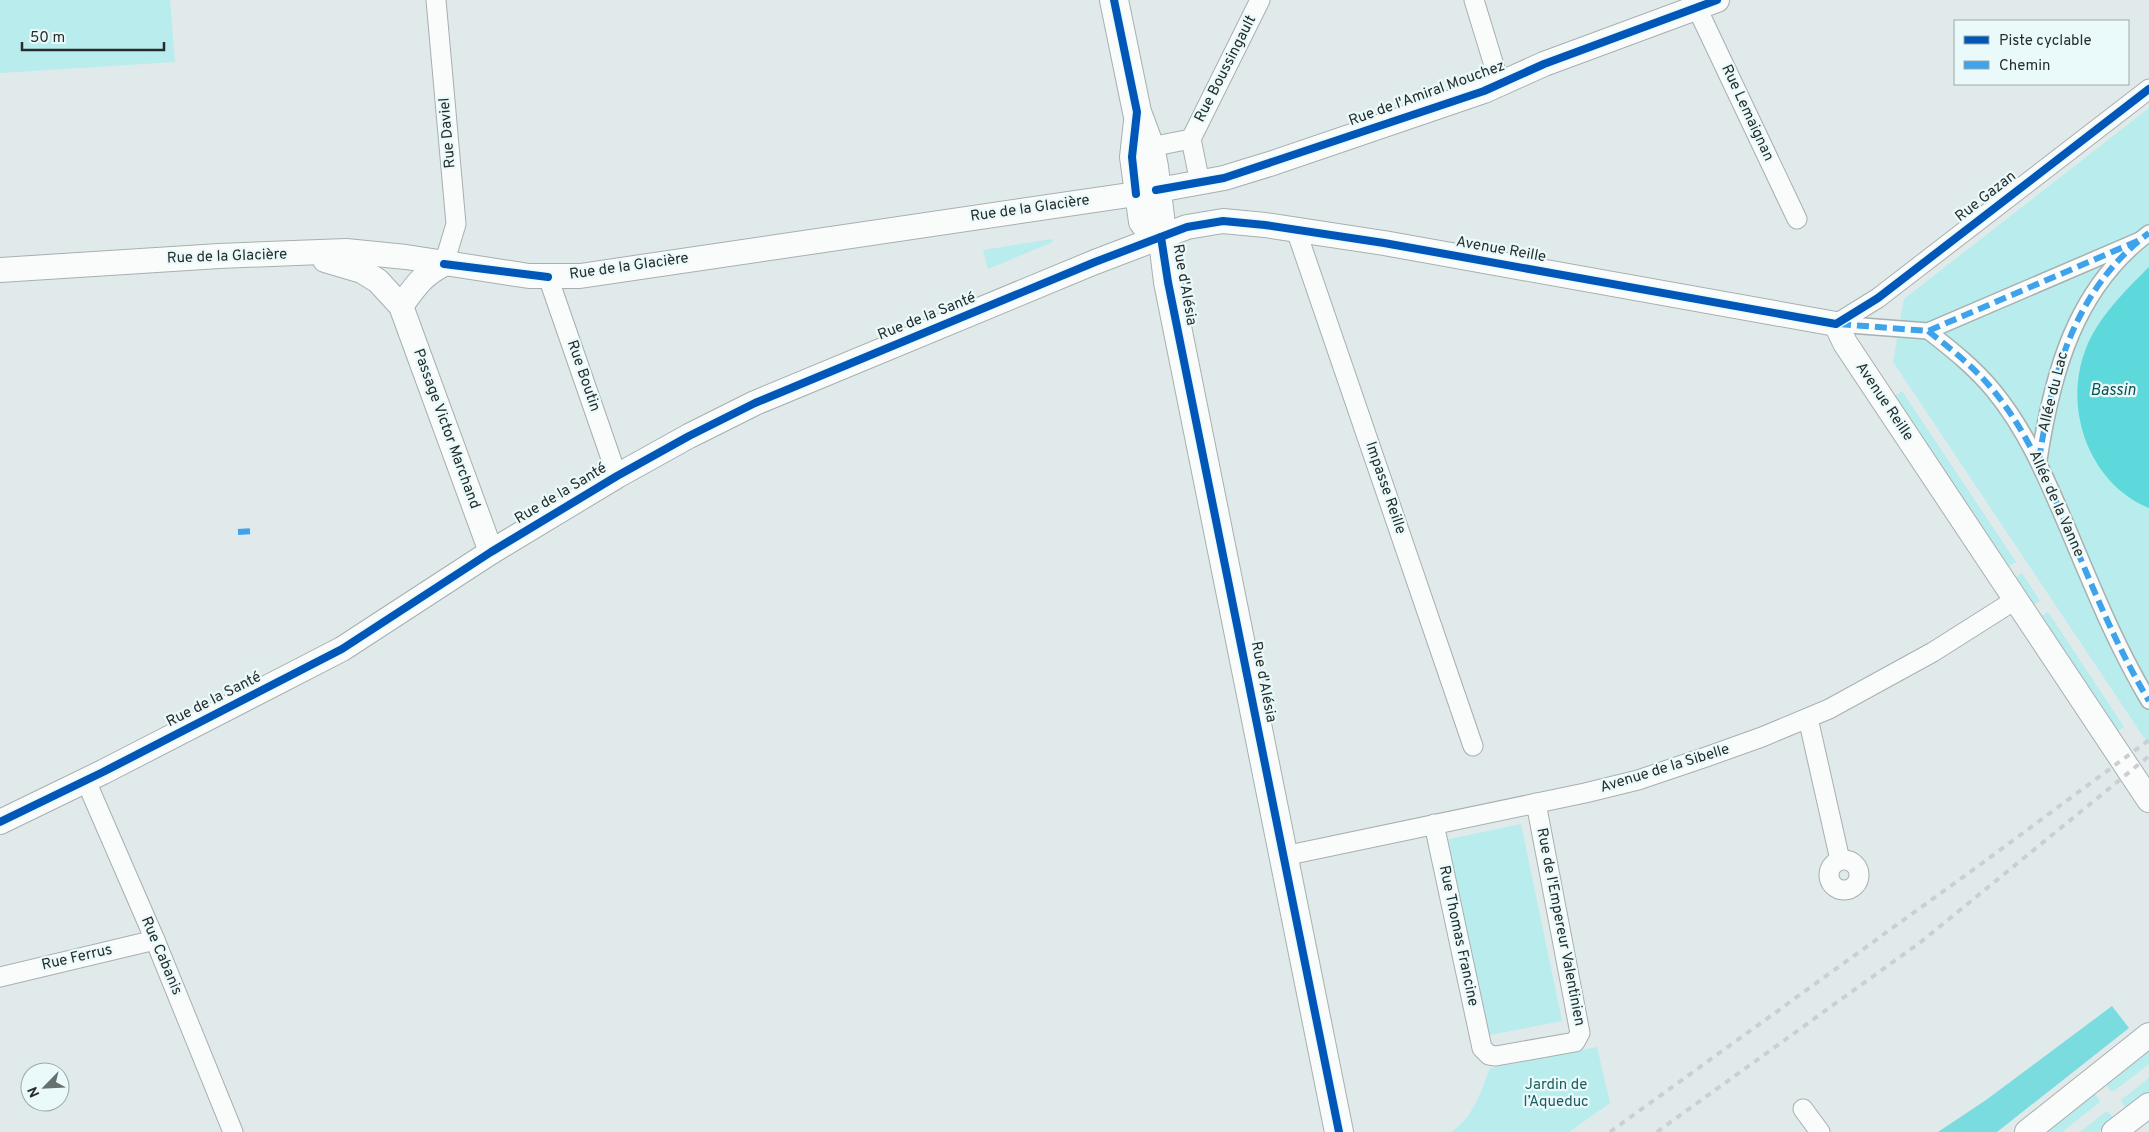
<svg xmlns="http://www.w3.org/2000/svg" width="2149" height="1132" font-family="Overpass,sans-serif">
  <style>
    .green { fill: #b8eced }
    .forest { fill: #7bdcdf }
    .water { fill: #5dd8db }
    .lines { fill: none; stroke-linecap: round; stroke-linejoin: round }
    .pedestrian-casing { stroke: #a8afaf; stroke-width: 18 }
    .minor-casing { stroke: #a8afaf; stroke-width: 21 }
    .tertiary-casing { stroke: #a8afaf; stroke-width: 26 }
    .secondary-casing { stroke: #a8afaf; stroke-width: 30 }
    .pedestrian { stroke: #fafcfc; stroke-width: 15 }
    .minor { stroke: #fafcfc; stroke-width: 19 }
    .tertiary { stroke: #fafcfc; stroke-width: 24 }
    .secondary { stroke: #fafcfc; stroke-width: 28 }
    .rail { stroke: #cccfcf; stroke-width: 4; stroke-dasharray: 6 6; stroke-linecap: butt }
    .quiet { stroke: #3ea3eb; stroke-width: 6; stroke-dasharray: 12 6; stroke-linecap: butt }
    .cycleway-casing { stroke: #eafafb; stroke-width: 11 }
    .cycleway { stroke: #0057b8; stroke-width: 8 }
    .labels { text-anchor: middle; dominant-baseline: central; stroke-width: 4.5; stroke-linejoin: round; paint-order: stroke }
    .street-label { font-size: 15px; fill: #272d2d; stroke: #eafafb }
    .park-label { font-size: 15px; fill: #1e5d5f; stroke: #eafafb }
    .water-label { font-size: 16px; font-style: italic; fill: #0b5052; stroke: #eafafb }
  </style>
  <rect width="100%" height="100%" fill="#e0eaea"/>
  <!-- green -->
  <g class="green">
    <path d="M0 0H170L175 62 0 73Z"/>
    <path d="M2149 108V745L1893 362 1904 299Z"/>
    <path d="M1052 239 1053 242 988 269 983 250Z"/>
    <path d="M1902 391 2016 562 2009 566 1895 396Z"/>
    <path d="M2022 573 2040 601 2034 605 2016 577Z"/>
    <path d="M2048 612 2124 727 2118 731 2041 616Z"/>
    <path d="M1521 824 1562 1021 1485 1036 1445 840Z"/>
    <path d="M1597 1047 1610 1103 1569 1132H1451C1474 1117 1480 1093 1490 1068Z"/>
    <path d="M2149 1050V1064L2114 1091H2111L2106 1084Z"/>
    <path d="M2149 1078V1093L2126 1110 2121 1100Z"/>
    <path d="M2094 1092 2100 1102 2062 1132H2043Z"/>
    <path d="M2107 1111 2115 1119 2098 1132H2080Z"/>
  </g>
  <!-- forest -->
  <path class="forest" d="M2112 1006 2129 1028 1997 1132H1938L1986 1100Z"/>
  <!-- water -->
  <path class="water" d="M2149 267V508C2090 484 2063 410 2085 351 2097 318 2125 291 2149 267Z"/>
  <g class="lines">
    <!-- pedestrian casing -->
    <g class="pedestrian-casing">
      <g id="pedestrian">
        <path d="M1836 324 1928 331 2140 240"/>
        <path d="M1928 331C1951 349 1974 367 1993 390 2027 431 2047 480 2068 529 2093 588 2116 646 2149 701"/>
        <path d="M2039 460C2052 374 2075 288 2149 233"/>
      </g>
    </g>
    <!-- minor casing -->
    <g class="minor-casing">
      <g id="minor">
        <path d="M436 0 456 224 444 264"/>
        <path d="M1474 0 1500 85"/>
        <path d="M1697 8 1797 219"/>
        <path d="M1150 147 1191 139"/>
        <path d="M1200 183 1191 139 1260 0"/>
        <path d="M1296 230 1473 746"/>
        <path d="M548 277 617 476"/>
        <path d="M1836 324 1878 298 2149 89"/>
        <path d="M1808 718 1840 860"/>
        <path d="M86 781 155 940 233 1132"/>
        <path d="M1434 824 1482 1048 1489 1055 1496 1056 1575 1042 1580 1033 1536 803"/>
        <path d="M1284 856 1585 793 1638 780 1706 757 1762 737 1829 709 1933 652 2015 600"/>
        <circle cx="1844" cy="875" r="15"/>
        <path d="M0 977 155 940"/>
        <path d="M1803 1109 1820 1132"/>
      </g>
    </g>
    <!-- tertiary casing -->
    <g class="tertiary-casing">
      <g id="tertiary">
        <path d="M1137 112 1132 157 1141 222 1149 233 1161 237"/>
        <path d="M325 260 362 271 378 281 401 306 491 552"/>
        <path d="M0 270 219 256 346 251 406 257 529 276H580L1136 194 1224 178 1273 163 1484 91 1544 64 1717 0"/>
        <path d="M401 306C415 287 422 275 444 264"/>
        <path d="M0 822 103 772 342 649 491 552 617 476 689 436 755 403 1095 262 1187 227 1223 221 1265 225 1384 243 1836 324 1845 343 2149 800"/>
        <path d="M2027 1132 2149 1035"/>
        <path d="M2114 1132 2149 1105"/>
      </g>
    </g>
    <!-- secondary casing -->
    <g class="secondary-casing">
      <path id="secondary" d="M1114 0 1137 112 1150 147 1154 167 1168 282 1339 1132"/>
    </g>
    <!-- pedestrian -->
    <use href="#pedestrian" class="pedestrian"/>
    <!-- minor -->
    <use href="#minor" class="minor"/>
    <!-- tertiary -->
    <use href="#tertiary" class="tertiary"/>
    <!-- secondary -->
    <use href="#secondary" class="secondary"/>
    <!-- rail -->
    <g class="rail">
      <path d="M1610 1132 1981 864 2149 740"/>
      <path d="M1657 1132 1922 941 2149 756"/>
    </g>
    <!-- quiet -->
    <g class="quiet">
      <path d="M1839 324 1928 331 2140 240"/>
      <path d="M1928 331C1951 349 1974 367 1993 390 2027 431 2047 480 2068 529 2093 588 2116 646 2149 701"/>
      <path d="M2039 460C2052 374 2075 288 2149 233"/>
      <path d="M238 532 253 531"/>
    </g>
    <!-- cycleway casing -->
    <g class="cycleway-casing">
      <g id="cycleway">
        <path d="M1114 0 1137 112 1132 157 1136 194"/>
        <path d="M1156 190 1224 178 1484 91 1544 64 1717 0"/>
        <path d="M1161 237 1168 282 1339 1132"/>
        <path d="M444 264 548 277"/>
        <path d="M0 822 103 772 342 649 491 552 617 476 689 436 755 403 1095 262 1187 227 1223 221 1265 225 1384 243 1836 324 1878 298 2149 89"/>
      </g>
    </g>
    <!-- cycleway -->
    <use href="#cycleway" class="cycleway"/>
  </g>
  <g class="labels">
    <!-- street labels -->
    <g class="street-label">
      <text transform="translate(1226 69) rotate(-63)">Rue Boussingault</text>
      <text transform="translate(1427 94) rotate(-20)">Rue de l'Amiral Mouchez</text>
      <text transform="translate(1747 113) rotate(65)">Rue Lemaignan</text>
      <text transform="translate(448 133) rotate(-95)">Rue Daviel</text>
      <text transform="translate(1986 197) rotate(-38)">Rue Gazan</text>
      <text transform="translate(1030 209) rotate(-8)">Rue de la Glacière</text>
      <text transform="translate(1501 250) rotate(10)">Avenue Reille</text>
      <text transform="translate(227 257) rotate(-2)">Rue de la Glacière</text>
      <text transform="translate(629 267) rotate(-8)">Rue de la Glacière</text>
      <text transform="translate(1184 285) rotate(80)">Rue d'Alésia</text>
      <text transform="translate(927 317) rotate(-22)">Rue de la Santé</text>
      <text transform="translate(583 376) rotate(71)">Rue Boutin</text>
      <text transform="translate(2054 392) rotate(-76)">Allée du Lac</text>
      <text transform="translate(1884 402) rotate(56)">Avenue Reille</text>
      <text transform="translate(446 429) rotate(70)">Passage Victor Marchand</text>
      <text transform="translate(1385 488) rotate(71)">Impasse Reille</text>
      <text transform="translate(561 494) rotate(-31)">Rue de la Santé</text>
      <text transform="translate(2056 504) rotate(66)">Allée de la Vanne</text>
      <text transform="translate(1263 682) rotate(79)">Rue d'Alésia</text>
      <text transform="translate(214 700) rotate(-27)">Rue de la Santé</text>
      <text transform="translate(1665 769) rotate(-17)">Avenue de la Sibelle</text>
      <text transform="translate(1560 927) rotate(79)">Rue de l'Empereur Valentinien</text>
      <text transform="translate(1458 936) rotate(78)">Rue Thomas Francine</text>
      <text transform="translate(161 956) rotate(67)">Rue Cabanis</text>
      <text transform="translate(77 958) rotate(-13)">Rue Ferrus</text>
    </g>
    <!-- park labels -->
    <g class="park-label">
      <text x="1556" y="1085">Jardin de<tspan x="1556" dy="17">l’Aqueduc</tspan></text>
    </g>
    <!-- water labels -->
    <g class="water-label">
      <text x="2113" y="391">Bassin</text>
    </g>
  </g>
  <!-- legend -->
  <rect x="1954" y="20" width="175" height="65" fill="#eafafb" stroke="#9ca8a9"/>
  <rect x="1964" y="36" width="25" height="8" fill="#0057b8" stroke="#9ca8a9"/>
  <text x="1999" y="45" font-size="15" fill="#272d2d">Piste cyclable</text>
  <rect x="1964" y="61" width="25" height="8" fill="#3ea3eb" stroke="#9ca8a9"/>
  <text x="1999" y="70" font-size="15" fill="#272d2d">Chemin</text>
  <!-- north arrow -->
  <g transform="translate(45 1087) rotate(246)"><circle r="24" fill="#eafafb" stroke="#9ca8a9"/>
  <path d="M0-4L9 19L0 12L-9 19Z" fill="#686f6f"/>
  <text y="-8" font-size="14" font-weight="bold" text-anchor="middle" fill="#272d2d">N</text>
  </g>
  <!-- scale -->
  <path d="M22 42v8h142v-8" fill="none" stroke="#272d2d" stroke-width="2.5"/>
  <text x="30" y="42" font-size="15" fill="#272d2d" stroke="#eafafb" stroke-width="4" paint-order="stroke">50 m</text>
</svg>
